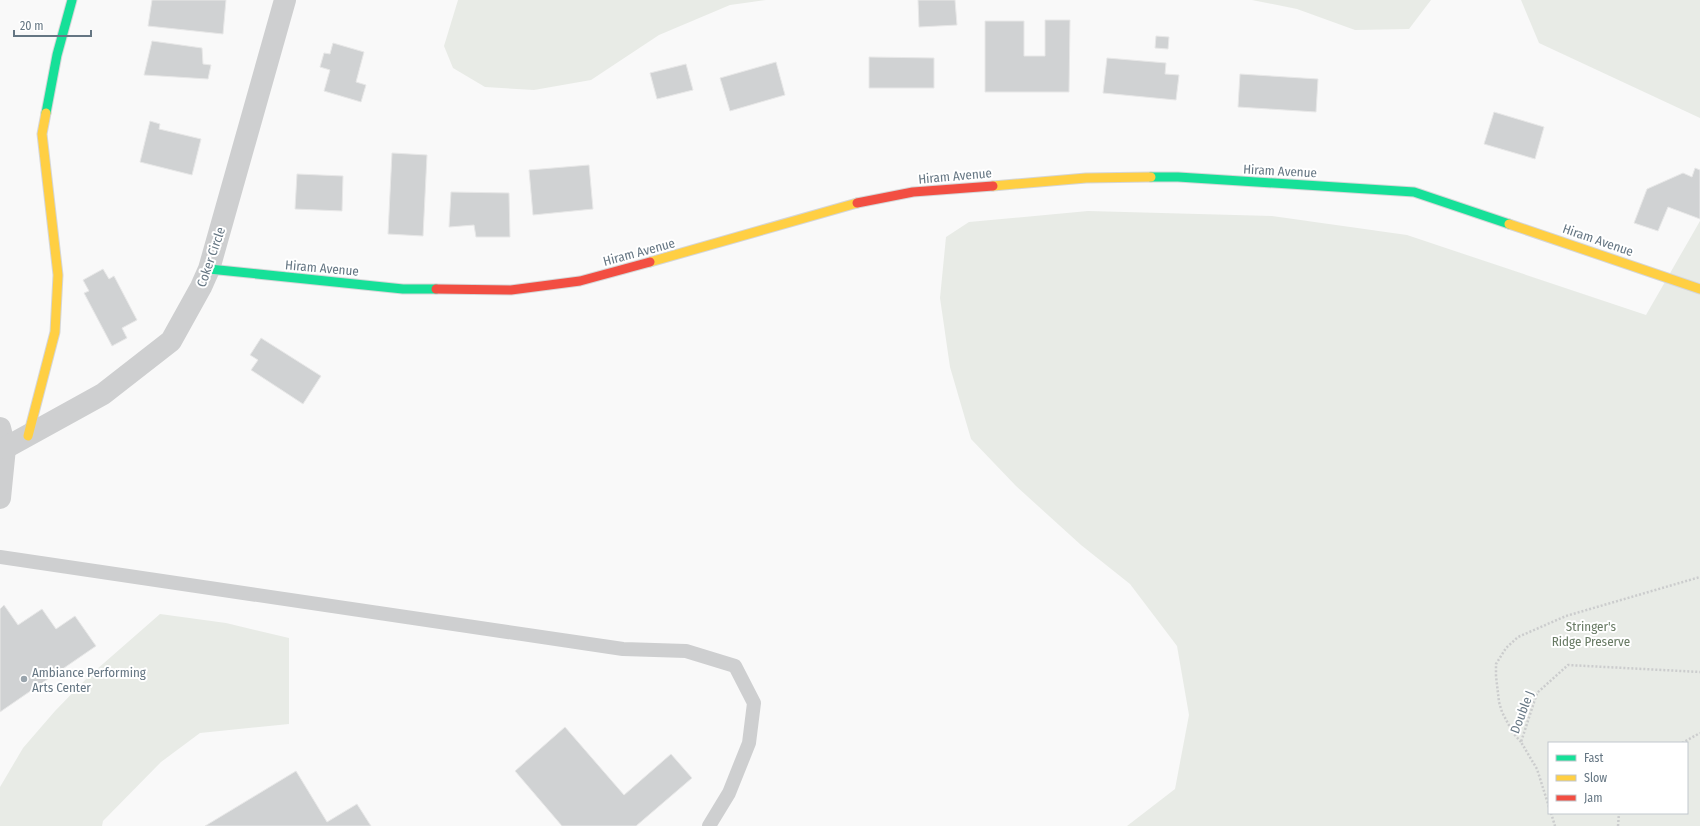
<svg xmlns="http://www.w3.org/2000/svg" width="1700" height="826" font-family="'Fira Sans Condensed',sans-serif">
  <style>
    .green { fill: #e8ebe6; fill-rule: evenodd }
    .building { fill: #d0d2d3; stroke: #e8e8e8 }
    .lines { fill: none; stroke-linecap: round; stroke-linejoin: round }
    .fast-casing { stroke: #d5d6d7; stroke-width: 11 }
    .slow-casing { stroke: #d5d6d7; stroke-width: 11 }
    .jam-casing { stroke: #d5d6d7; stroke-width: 11 }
    .path { stroke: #cbcccd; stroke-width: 2.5; stroke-dasharray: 2 2; stroke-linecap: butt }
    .lane { stroke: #cecfd0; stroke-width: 14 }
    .street { stroke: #cecfd0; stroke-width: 22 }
    .fast { stroke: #16e098; stroke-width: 9 }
    .slow { stroke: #ffcf43; stroke-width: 9 }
    .jam { stroke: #f24e42; stroke-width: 9 }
    .poi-dot { fill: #99a4ac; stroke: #fff; stroke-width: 1.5 }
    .labels { text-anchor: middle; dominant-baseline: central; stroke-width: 4; stroke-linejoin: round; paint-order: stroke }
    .street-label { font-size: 13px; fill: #657683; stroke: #fff }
    .park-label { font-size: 13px; fill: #687a64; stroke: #fff }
    .poi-label { font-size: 13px; fill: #657683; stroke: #fff; text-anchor: start }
  </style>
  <rect width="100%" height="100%" fill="#f9f9f9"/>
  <!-- green -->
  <g class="green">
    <path d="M458 0H766L730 5 659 35 591 80 534 90 485 87 453 68 444 46Z"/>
    <path d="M1252 0H1431L1409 29 1355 30 1297 9Z"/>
    <path d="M1521 0H1700V118L1539 43Z"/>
    <path d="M1088 211 1272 216 1407 235 1646 315 1700 221V826H1127L1175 789 1189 715 1177 646 1130 584 1081 545 1016 486 971 439 950 367 940 298 946 237 969 222ZM1549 743H1687V813H1549Z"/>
    <path d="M160 614 226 623 289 638V724L200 733 161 762 103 821 102 826H0V787L23 748 55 711 88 677Z"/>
  </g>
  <!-- building -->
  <g class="building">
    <path d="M152 0H226L223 34 148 26Z"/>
    <path d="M918 0H955L957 25 919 27Z"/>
    <path d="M1045 20H1070L1069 92H985V21H1024V56H1045Z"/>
    <path d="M1156 36 1169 37 1168 49 1155 48Z"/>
    <path d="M152 41 202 48 203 64 211 65 208 79 144 75Z"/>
    <path d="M333 43 364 52 356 82 366 85 361 102 324 91 330 70 320 67 324 53 330 54Z"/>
    <path d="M869 57 934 58V88H869Z"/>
    <path d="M1107 58 1166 63 1165 74 1179 75 1176 100 1103 93Z"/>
    <path d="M776 62 785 95 730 111 720 78Z"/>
    <path d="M686 64 693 90 657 99 650 73Z"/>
    <path d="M1240 74 1318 79 1316 112 1238 107Z"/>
    <path d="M1494 112 1544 127 1535 159 1484 144Z"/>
    <path d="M150 121 160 124 159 129 201 139 192 175 140 162Z"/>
    <path d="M392 153 427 155 423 236 388 234Z"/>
    <path d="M589 165 593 209 533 215 529 170Z"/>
    <path d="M1695 168 1700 170V219L1668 207 1658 231 1634 223 1647 189 1683 173 1692 177Z"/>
    <path d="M297 174 343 176 342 211 295 209Z"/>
    <path d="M451 192 509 193 510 237H476L474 225 449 227Z"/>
    <path d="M103 269 109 279 114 276 137 320 122 328 127 338 112 346 84 293 89 291 83 280Z"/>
    <path d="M261 338 321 376 303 404 251 370 258 360 250 355Z"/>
    <path d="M4 605 18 625 42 609 56 629 75 616 96 646 0 712V609Z"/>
    <path d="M565 727 624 795 671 754 692 778 636 826H562L515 771Z"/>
    <path d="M296 771 327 822 357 804 371 826H205Z"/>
  </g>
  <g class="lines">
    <!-- fast casing -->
    <g class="fast-casing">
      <g id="fast">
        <path d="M46 113 57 55 72 0"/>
        <path d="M1151 177H1178L1414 192 1509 224"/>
        <path d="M209 269 403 289H436"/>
      </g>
    </g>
    <!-- slow casing -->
    <g class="slow-casing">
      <g id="slow">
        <path d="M993 186 1086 178 1151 177"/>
        <path d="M1509 224 1700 289"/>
        <path d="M650 262 857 203"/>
        <path d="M28 436 55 332 58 275 42 134 46 113"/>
      </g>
    </g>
    <!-- jam casing -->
    <g class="jam-casing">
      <g id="jam">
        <path d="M857 203 913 192 993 186"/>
        <path d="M436 289 511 290 580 281 650 262"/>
      </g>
    </g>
    <!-- path -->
    <g class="path">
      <path d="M1521 742 1513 733 1502 712 1499 702 1496 676V664L1506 648 1518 637 1566 616 1700 577"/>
      <path d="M1682 743 1700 733"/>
      <path d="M1549 807 1537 769 1521 742 1537 693 1568 665 1700 672"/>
      <path d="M1551 813 1555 826"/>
      <path d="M1618 826 1619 813"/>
    </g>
    <!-- lane -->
    <path class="lane" d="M0 557 623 649 686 651 735 666 754 703 749 743 729 793 709 826"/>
    <!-- street -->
    <g class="street">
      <path d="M0 428 5 448 0 498"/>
      <path d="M5 448 103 394 171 341 201 287 209 269 285 0"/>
    </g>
    <!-- fast -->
    <use href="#fast" class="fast"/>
    <!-- slow -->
    <use href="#slow" class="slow"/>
    <!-- jam -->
    <use href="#jam" class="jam"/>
  </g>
  <!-- markers -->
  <circle class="poi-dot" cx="24" cy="679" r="4"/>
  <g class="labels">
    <!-- street labels -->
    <g class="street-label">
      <text transform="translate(1280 171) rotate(3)">Hiram Avenue</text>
      <text transform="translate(955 176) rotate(-5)">Hiram Avenue</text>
      <text transform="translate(1598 240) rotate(19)">Hiram Avenue</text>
      <text transform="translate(639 252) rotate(-15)">Hiram Avenue</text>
      <text transform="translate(211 257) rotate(-71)">Coker Circle</text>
      <text transform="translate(322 268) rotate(5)">Hiram Avenue</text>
      <text transform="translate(1522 712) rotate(-69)">Double J</text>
    </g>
    <!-- park labels -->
    <g class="park-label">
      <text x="1591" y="626">Stringer's<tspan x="1591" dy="15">Ridge Preserve</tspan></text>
    </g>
    <!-- poi labels -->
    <g class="poi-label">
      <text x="32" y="672">Ambiance Performing<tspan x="32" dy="15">Arts Center</tspan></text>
    </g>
  </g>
  <!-- legend -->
  <rect x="1548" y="742" width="140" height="72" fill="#ffffff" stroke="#c1c8cd"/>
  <rect x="1556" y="755" width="20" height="6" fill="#16e098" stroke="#c1c8cd"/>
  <text x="1584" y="762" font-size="12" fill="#657683">Fast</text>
  <rect x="1556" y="775" width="20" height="6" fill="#ffcf43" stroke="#c1c8cd"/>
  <text x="1584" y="782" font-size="12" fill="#657683">Slow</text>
  <rect x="1556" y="795" width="20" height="6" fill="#f24e42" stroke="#c1c8cd"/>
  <text x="1584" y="802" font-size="12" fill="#657683">Jam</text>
  <!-- scale -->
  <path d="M14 30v6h77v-6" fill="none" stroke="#657683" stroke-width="2"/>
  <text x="20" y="30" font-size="12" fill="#657683" stroke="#ffffff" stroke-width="3" paint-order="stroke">20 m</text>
</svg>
